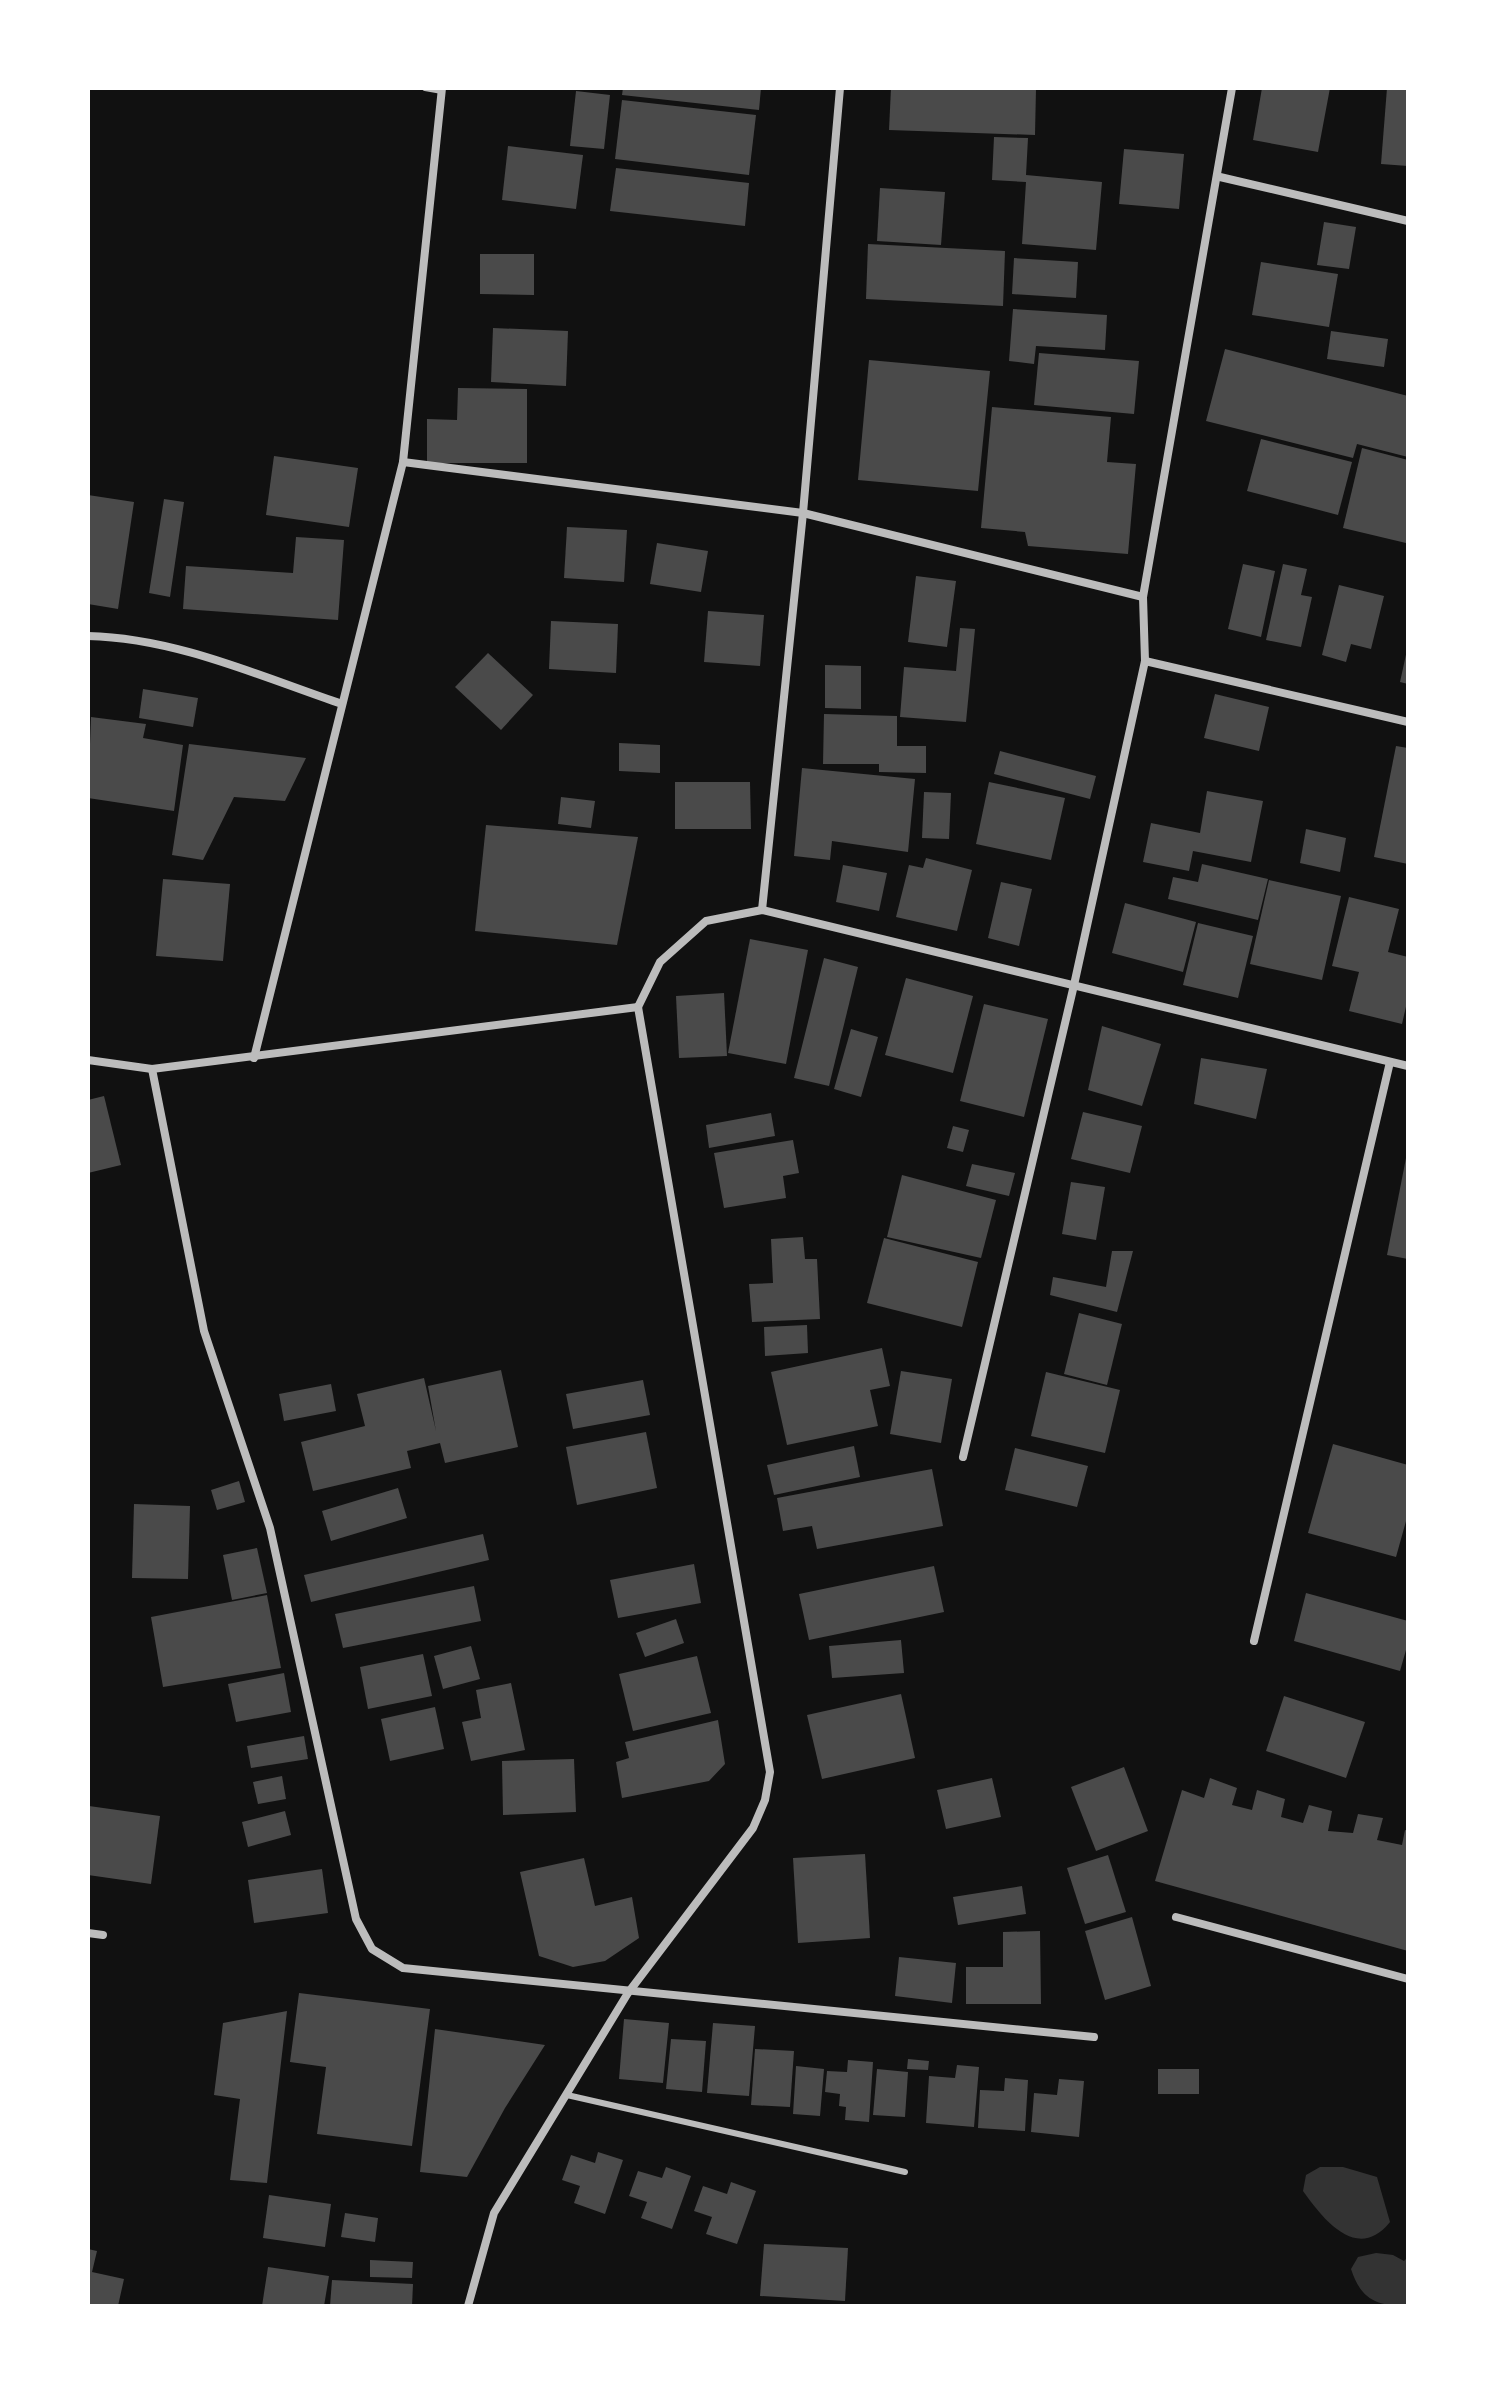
<svg xmlns="http://www.w3.org/2000/svg" width="1496" height="2394" font-family="Commissioner,sans-serif">
  <style>
    .water { fill: #333 }
    .building { fill: #4a4a4a }
    .lines { fill: none; stroke-linecap: round; stroke-linejoin: round }
    .service { stroke: #bcbcbc; stroke-width: 6 }
    .minor { stroke: #bcbcbc; stroke-width: 8 }
  </style>
  <rect width="100%" height="100%" fill="#111"/>
  <!-- water -->
  <g class="water">
    <path d="M1320 2167H1343L1377 2177 1390 2222C1357 2263 1323 2219 1303 2191L1306 2175Z"/>
    <path d="M1376 2253 1393 2255 1404 2261 1408 2257V2306C1377 2306 1361 2300 1351 2269L1358 2257Z"/>
  </g>
  <!-- building -->
  <g class="building">
    <path d="M623 88H761L759 110 622 95Z"/>
    <path d="M891 88H1036L1035 135 889 130Z"/>
    <path d="M1262 88H1330L1318 152 1253 140Z"/>
    <path d="M1387 88H1408V166L1381 164Z"/>
    <path d="M576 91 610 95 604 149 570 146Z"/>
    <path d="M622 100 756 115 749 175 615 159Z"/>
    <path d="M994 137 1028 138 1026 175 1102 182 1096 250 1022 244 1026 182 992 180Z"/>
    <path d="M508 146 583 155 576 209 502 200Z"/>
    <path d="M1124 149 1184 154 1179 209 1119 204Z"/>
    <path d="M616 168 749 183 745 226 610 211Z"/>
    <path d="M880 188 945 192 941 245 877 241Z"/>
    <path d="M1324 222 1356 227 1349 269 1317 265Z"/>
    <path d="M868 244 1005 251 1003 306 866 299Z"/>
    <path d="M480 254H534V295L480 294Z"/>
    <path d="M1014 258 1078 262 1076 298 1012 294Z"/>
    <path d="M1261 262 1338 274 1329 327 1252 315Z"/>
    <path d="M1013 309 1107 315 1105 350 1036 346 1034 364 1009 361Z"/>
    <path d="M493 328 568 331 566 386 491 382Z"/>
    <path d="M1331 331 1388 339 1384 367 1327 359Z"/>
    <path d="M1225 349 1408 396V457L1357 444 1353 458 1206 421Z"/>
    <path d="M1039 353 1139 361 1134 414 1034 405Z"/>
    <path d="M869 360 990 371 978 491 858 480Z"/>
    <path d="M458 388 527 389V463H427V419L457 420Z"/>
    <path d="M992 407 1111 417 1107 462 1136 464 1128 554 1028 546 1025 532 981 528Z"/>
    <path d="M1261 439 1352 462 1338 515 1247 491Z"/>
    <path d="M1362 448 1408 460 1406 543 1343 528Z"/>
    <path d="M274 456 358 468 349 527 266 515Z"/>
    <path d="M88 495 134 502 118 609 88 604Z"/>
    <path d="M164 499 184 502 170 597 149 593Z"/>
    <path d="M567 527 627 530 624 582 564 578Z"/>
    <path d="M296 537 344 540 338 620 183 609 186 566 293 573Z"/>
    <path d="M657 543 708 551 701 592 650 584Z"/>
    <path d="M1243 564 1275 571 1261 637 1228 629Z"/>
    <path d="M1283 564 1307 569 1301 595 1312 597 1301 647 1266 640Z"/>
    <path d="M916 576 956 581 947 647 908 642Z"/>
    <path d="M1339 585 1384 596 1371 649 1351 644 1346 662 1322 655Z"/>
    <path d="M708 611 764 615 760 666 704 662Z"/>
    <path d="M551 621 618 624 616 673 549 669Z"/>
    <path d="M960 628 975 629 966 722 900 717 904 667 956 671Z"/>
    <path d="M1407 650H1408V684L1400 682Z"/>
    <path d="M488 653 533 695 501 730 455 687Z"/>
    <path d="M825 665 861 666V709L825 708Z"/>
    <path d="M143 689 198 698 193 727 139 718Z"/>
    <path d="M1215 694 1269 707 1259 751 1204 738Z"/>
    <path d="M824 714 897 716V746H926V773L879 772V764H823Z"/>
    <path d="M91 717 146 724 143 738 183 745 174 811 88 798Z"/>
    <path d="M619 743 660 745V773L619 771Z"/>
    <path d="M189 744 306 758 285 801 234 797 203 860 172 855Z"/>
    <path d="M1396 746 1408 748V864L1374 857Z"/>
    <path d="M1000 751 1096 776 1090 799 994 774Z"/>
    <path d="M802 768 915 779 908 852 832 841 830 860 794 856Z"/>
    <path d="M675 782H750L751 829H675Z"/>
    <path d="M989 782 1065 798 1051 860 976 844Z"/>
    <path d="M1207 791 1263 801 1251 862 1193 851 1189 871 1143 862 1151 823 1200 833Z"/>
    <path d="M924 792 951 793 949 839 922 838Z"/>
    <path d="M561 797 595 801 591 828 558 824Z"/>
    <path d="M486 825 638 837 617 945 475 931Z"/>
    <path d="M1306 829 1346 838 1340 872 1300 863Z"/>
    <path d="M926 858 972 870 957 931 896 917 909 865 923 868Z"/>
    <path d="M1202 864 1268 879 1258 920 1168 899 1173 877 1198 882Z"/>
    <path d="M843 865 887 873 879 911 836 902Z"/>
    <path d="M163 879 230 884 223 961 156 956Z"/>
    <path d="M1269 880 1341 896 1322 980 1250 964Z"/>
    <path d="M1001 882 1032 889 1019 946 988 938Z"/>
    <path d="M1349 897 1399 909 1388 952 1408 957V998L1402 1024 1349 1011 1359 972 1332 966Z"/>
    <path d="M1125 903 1196 922 1183 972 1112 953Z"/>
    <path d="M1198 923 1253 936 1238 998 1183 985Z"/>
    <path d="M750 939 808 950 786 1064 728 1053Z"/>
    <path d="M824 958 858 967 829 1086 794 1078Z"/>
    <path d="M906 978 973 996 953 1073 885 1055Z"/>
    <path d="M724 993 727 1056 679 1058 676 996Z"/>
    <path d="M984 1004 1048 1019 1024 1117 960 1101Z"/>
    <path d="M1102 1026 1161 1044 1142 1106 1088 1090Z"/>
    <path d="M851 1029 878 1037 861 1097 834 1089Z"/>
    <path d="M1201 1058 1267 1069 1256 1119 1194 1104Z"/>
    <path d="M104 1096 121 1165 88 1173V1100Z"/>
    <path d="M1083 1112 1142 1126 1130 1173 1071 1159Z"/>
    <path d="M771 1113 775 1136 709 1148 706 1125Z"/>
    <path d="M953 1126 969 1130 963 1152 947 1148Z"/>
    <path d="M793 1140 799 1173 783 1176 786 1198 724 1208 714 1153Z"/>
    <path d="M1407 1153 1408 1154V1259L1387 1255Z"/>
    <path d="M972 1164 1015 1173 1009 1196 966 1186Z"/>
    <path d="M902 1175 996 1200 981 1258 887 1237Z"/>
    <path d="M1071 1182 1105 1187 1096 1240 1062 1234Z"/>
    <path d="M803 1237 805 1259H817L820 1319 752 1322 749 1284 773 1283 771 1239Z"/>
    <path d="M884 1238 978 1262 962 1327 867 1303Z"/>
    <path d="M1112 1251H1133L1117 1312 1050 1295 1053 1277 1106 1287Z"/>
    <path d="M1079 1313 1122 1324 1107 1385 1064 1374Z"/>
    <path d="M807 1325 808 1353 765 1356 764 1327Z"/>
    <path d="M882 1348 890 1386 870 1390 878 1426 787 1445 771 1372Z"/>
    <path d="M501 1370 518 1447 445 1463 440 1443 407 1451 411 1468 313 1491 301 1442 365 1426 357 1394 424 1378 436 1431 428 1386Z"/>
    <path d="M901 1371 952 1379 941 1443 890 1434Z"/>
    <path d="M1046 1372 1120 1390 1105 1453 1031 1436Z"/>
    <path d="M643 1380 650 1415 573 1429 566 1394Z"/>
    <path d="M331 1384 336 1411 284 1421 279 1394Z"/>
    <path d="M646 1432 657 1488 577 1505 566 1447Z"/>
    <path d="M1333 1444 1408 1465V1514L1396 1557 1308 1533Z"/>
    <path d="M854 1446 860 1477 774 1495 767 1465Z"/>
    <path d="M1015 1448 1088 1466 1077 1507 1005 1490Z"/>
    <path d="M932 1469 943 1526 817 1549 812 1526 783 1531 777 1498Z"/>
    <path d="M239 1481 245 1502 217 1510 211 1490Z"/>
    <path d="M398 1488 407 1518 331 1541 322 1511Z"/>
    <path d="M134 1504 190 1506 188 1579 132 1578Z"/>
    <path d="M483 1534 489 1560 311 1602 304 1575Z"/>
    <path d="M257 1548 267 1593 232 1600 223 1555Z"/>
    <path d="M694 1564 701 1603 618 1618 610 1580Z"/>
    <path d="M934 1566 944 1612 809 1640 799 1594Z"/>
    <path d="M474 1586 481 1621 343 1648 335 1614Z"/>
    <path d="M1306 1593 1408 1621V1643L1400 1671 1294 1641Z"/>
    <path d="M267 1595 281 1668 163 1687 151 1617Z"/>
    <path d="M676 1619 684 1643 645 1657 636 1633Z"/>
    <path d="M901 1640 904 1673 832 1678 829 1646Z"/>
    <path d="M471 1646 480 1679 443 1689 434 1656Z"/>
    <path d="M423 1654 432 1696 368 1709 360 1667Z"/>
    <path d="M697 1656 711 1713 633 1731 619 1674Z"/>
    <path d="M284 1673 291 1712 236 1722 228 1684Z"/>
    <path d="M511 1683 525 1750 471 1761 462 1722 481 1718 476 1690Z"/>
    <path d="M901 1694 915 1758 822 1779 807 1715Z"/>
    <path d="M1284 1696 1365 1722 1346 1778 1266 1751Z"/>
    <path d="M435 1707 444 1749 390 1761 381 1719Z"/>
    <path d="M718 1720 725 1764 709 1781 622 1798 616 1762 629 1758 625 1742Z"/>
    <path d="M304 1736 308 1759 251 1768 247 1746Z"/>
    <path d="M574 1759 576 1812 503 1815 502 1761Z"/>
    <path d="M1124 1767 1148 1831 1096 1851 1071 1787Z"/>
    <path d="M282 1776 286 1799 258 1804 253 1782Z"/>
    <path d="M992 1778 1001 1817 946 1829 937 1790Z"/>
    <path d="M1210 1778 1237 1788 1232 1805 1252 1810 1257 1790 1285 1799 1281 1817 1303 1823 1309 1805 1332 1811 1328 1831 1353 1833 1358 1814 1383 1818 1377 1840 1402 1845 1405 1830 1408 1831V1951L1155 1881 1182 1790 1204 1798Z"/>
    <path d="M89 1806 160 1816 151 1884 88 1875Z"/>
    <path d="M285 1811 291 1835 248 1847 242 1822Z"/>
    <path d="M865 1854 870 1938 798 1943 793 1858Z"/>
    <path d="M1108 1855 1126 1912 1085 1924 1067 1868Z"/>
    <path d="M584 1858 595 1906 632 1897 639 1938 605 1961 573 1967 539 1956 520 1872Z"/>
    <path d="M322 1869 328 1913 254 1923 248 1880Z"/>
    <path d="M1022 1886 1026 1914 958 1925 953 1897Z"/>
    <path d="M1132 1917 1151 1986 1105 2000 1085 1931Z"/>
    <path d="M1040 1931 1041 2004H966V1967H1003V1932Z"/>
    <path d="M899 1957 956 1963 952 2003 895 1996Z"/>
    <path d="M299 1993 430 2009 412 2146 317 2134 326 2067 290 2062Z"/>
    <path d="M287 2011 267 2183 230 2180 240 2099 214 2095 223 2023Z"/>
    <path d="M624 2019 669 2023 663 2083 619 2079Z"/>
    <path d="M713 2023 755 2026 749 2096 707 2093Z"/>
    <path d="M435 2029 545 2045 505 2108 467 2177 420 2172Z"/>
    <path d="M671 2039 706 2041 702 2092 666 2089Z"/>
    <path d="M755 2049 794 2051 790 2107 751 2105Z"/>
    <path d="M908 2059 929 2061 928 2070 907 2069Z"/>
    <path d="M848 2060 873 2062 869 2122 845 2120 846 2107 839 2106 840 2094 825 2092 827 2071 847 2072Z"/>
    <path d="M957 2065 979 2067 974 2127 926 2123 929 2076 955 2078Z"/>
    <path d="M796 2066 824 2069 820 2116 793 2114Z"/>
    <path d="M877 2069 908 2072 905 2117 873 2115Z"/>
    <rect x="1158" y="2069" width="41" height="25"/>
    <path d="M1005 2078 1028 2080 1025 2131 978 2128 980 2090 1004 2091Z"/>
    <path d="M1059 2079 1084 2081 1079 2137 1031 2132 1034 2093 1057 2095Z"/>
    <path d="M598 2152 623 2160 605 2214 574 2203 580 2186 562 2180 571 2155 595 2163Z"/>
    <path d="M666 2167 691 2176 672 2229 641 2218 647 2202 629 2196 638 2171 662 2178Z"/>
    <path d="M731 2182 756 2191 737 2244 706 2234 712 2217 694 2211 703 2186 727 2194Z"/>
    <path d="M269 2195 331 2204 325 2247 263 2238Z"/>
    <path d="M345 2213 378 2218 375 2242 341 2237Z"/>
    <path d="M764 2244 848 2248 845 2301 760 2296Z"/>
    <path d="M88 2249 97 2251 92 2272 124 2279 118 2306H88Z"/>
    <path d="M370 2260 413 2262 412 2278 370 2277Z"/>
    <path d="M268 2267 329 2276 324 2306H262Z"/>
    <path d="M332 2280 413 2284 412 2306H330Z"/>
  </g>
  <g class="lines">
    <!-- service -->
    <g class="service">
      <path d="M425 88 442 91"/>
      <path d="M567 2095 905 2172"/>
    </g>
    <!-- minor -->
    <g class="minor">
      <path d="M1220 177 1408 221"/>
      <path d="M403 462 803 513 1143 597"/>
      <path d="M88 636C176 638 259 676 342 704"/>
      <path d="M1145 661 1408 722"/>
      <path d="M762 910 803 513 840 88"/>
      <path d="M638 1007 660 962 706 921 762 910 1408 1066"/>
      <path d="M254 1058 403 462 442 88"/>
      <path d="M88 1060 152 1069 638 1007"/>
      <path d="M152 1069 204 1331 270 1528 356 1919 372 1949 403 1968 1094 2037"/>
      <path d="M963 1457 1074 985 1145 661 1143 597 1232 88"/>
      <path d="M1254 1641 1390 1062"/>
      <path d="M1176 1917 1408 1979"/>
      <path d="M88 1933 103 1935"/>
      <path d="M468 2306 494 2213 628 1993 753 1828 765 1800 770 1772 638 1007"/>
    </g>
  </g>
  <!-- border -->
  <rect width="1496" height="2394" fill="none" stroke="#ffffff" stroke-width="180"/>
</svg>
